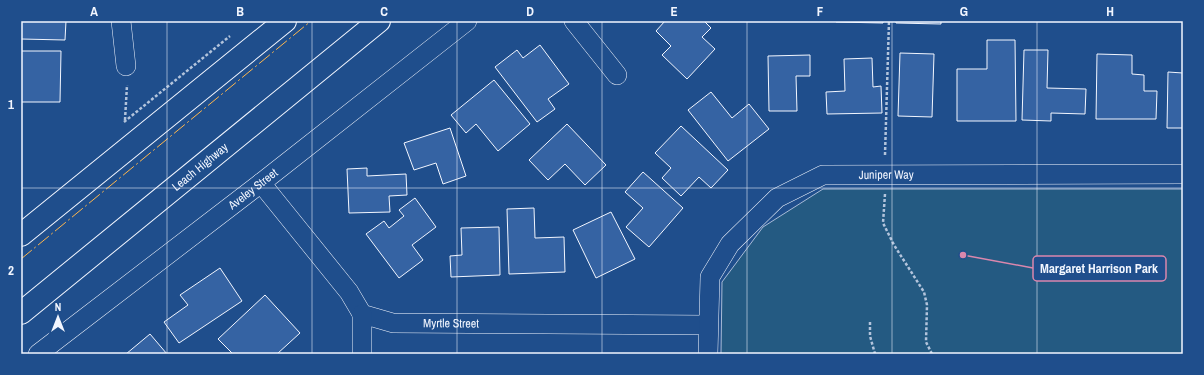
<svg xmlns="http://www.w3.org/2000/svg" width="1204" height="375" font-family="'Archivo Narrow',sans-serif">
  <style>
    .green { fill: #245a82; stroke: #a8bbd7 }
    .building { fill: #3563a3; stroke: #f2f6ff }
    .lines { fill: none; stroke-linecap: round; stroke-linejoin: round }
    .minor-casing { stroke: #f2f6ff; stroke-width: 20 }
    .trunk-casing { stroke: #f2f6ff; stroke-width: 24 }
    .path { stroke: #b3c4dc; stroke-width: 2.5; stroke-dasharray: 3 2; stroke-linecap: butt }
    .minor { stroke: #1f4e8c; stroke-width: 19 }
    .trunk { stroke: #1f4e8c; stroke-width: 22 }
    .power { stroke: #ffb74d; stroke-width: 1; stroke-dasharray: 14 3 2 3; stroke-linecap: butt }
    .grid { fill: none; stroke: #f2f6ff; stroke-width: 1; stroke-opacity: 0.55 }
    .labels { text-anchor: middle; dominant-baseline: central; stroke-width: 3; stroke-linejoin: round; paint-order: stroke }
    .street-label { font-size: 12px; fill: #f2f6ff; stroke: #1f4e8c }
    .leader { fill: none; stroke: #da87ad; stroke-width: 1.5 }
    .callout-dot { fill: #da87ad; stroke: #1f4e8c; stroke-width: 1.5 }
    .callout { fill: #1f4e8c; stroke: #da87ad; stroke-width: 1.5 }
    .callout-label { font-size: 13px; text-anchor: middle; font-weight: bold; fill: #f2f6ff }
    .neatline { fill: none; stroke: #f2f6ff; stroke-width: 1.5 }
    .grid-label { font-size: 13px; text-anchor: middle; font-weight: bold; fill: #f2f6ff }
  </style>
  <rect width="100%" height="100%" fill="#1f4e8c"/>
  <!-- green -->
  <path class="green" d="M823 189H1183V354H721L722 282 763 227Z"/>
  <!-- building -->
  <g class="building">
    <path d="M21 21H66L65 40 21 39Z"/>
    <path d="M665 21H704L711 28 702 37 715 49 687 79 662 55 671 46 656 31Z"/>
    <path d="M836 21H883V23L836 22Z"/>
    <path d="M896 21H941V24L896 23Z"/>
    <path d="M987 40H1015L1016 121H957V69H987Z"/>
    <path d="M540 45 569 84 548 99 555 109 537 122 495 67 517 50 523 58Z"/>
    <path d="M1024 50H1048L1047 88 1086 89 1085 114 1051 113V121L1022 120Z"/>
    <path d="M21 51H61L60 102H21Z"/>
    <path d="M900 53 934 54 932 117 898 116Z"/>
    <path d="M1097 54 1132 55V74L1144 75V91H1157L1156 119H1096Z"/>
    <path d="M810 55V76H796L797 111H769L768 56Z"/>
    <path d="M872 58 873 87 881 86 882 113 827 114 826 92 845 91 844 59Z"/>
    <path d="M1168 72 1183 73V128H1167Z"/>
    <path d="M494 80 530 124 498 151 476 124 466 133 451 115Z"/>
    <path d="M711 92 732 118 749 104 769 129 728 161 688 110Z"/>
    <path d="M567 124 606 165 585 185 565 164 548 180 529 160Z"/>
    <path d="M681 126 728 170 711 188 699 177 681 196 662 178 671 168 655 153Z"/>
    <path d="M450 128 466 176 443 184 436 163 414 170 404 143Z"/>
    <path d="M367 168V176L406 174 407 195 389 196 390 212 349 213 347 169Z"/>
    <path d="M643 172 683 208 649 247 626 227 643 208 625 192Z"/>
    <path d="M415 198 436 227 412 245 423 260 399 278 366 234 384 221 389 228 404 216 399 210Z"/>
    <path d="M534 208 535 238 564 237 565 272 509 274 507 209Z"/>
    <path d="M611 212 635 259 596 278 573 230Z"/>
    <path d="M499 227 500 275 451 277 450 256 462 255 461 228Z"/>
    <path d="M220 268 242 301 179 343 164 322 188 305 180 295Z"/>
    <path d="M265 295 300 333 277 354H233L218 339Z"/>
    <path d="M150 334 167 354H126Z"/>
  </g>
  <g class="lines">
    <!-- minor casing -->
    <g class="minor-casing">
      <g id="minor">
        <path d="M121 21 126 66"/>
        <path d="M574 21 617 75"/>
        <path id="s1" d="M261 183 349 292 362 314 393 323 708 325"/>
        <path d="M362 314V354"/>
        <path id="s2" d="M38 354 261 183 467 21"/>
        <path id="s3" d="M708 354 710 277 730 244 777 198 823 175 1183 174"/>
      </g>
    </g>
    <!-- trunk casing -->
    <g class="trunk-casing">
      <g id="trunk">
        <path d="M21 235 285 21"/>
        <path id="s4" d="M21 313 379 21"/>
      </g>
    </g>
    <!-- path -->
    <g class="path">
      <path d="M125 120 127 85"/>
      <path d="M124 122 230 36"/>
      <path d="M885 155 889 21"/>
      <path d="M885 194 883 223 894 245 924 292 927 305 926 342 932 354"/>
      <path d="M870 322V336L875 354"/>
    </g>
    <!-- minor -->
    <use href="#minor" class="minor"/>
    <!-- trunk -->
    <use href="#trunk" class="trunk"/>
    <!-- power -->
    <path class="power" d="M21 259 311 21"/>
  </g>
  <!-- grid -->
  <path class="grid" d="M167 21V354M312 21V354M457 21V354M602 21V354M747 21V354M892 21V354M1037 21V354M21 188H1183"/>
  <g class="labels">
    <!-- street labels -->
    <g class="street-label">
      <text stroke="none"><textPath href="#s4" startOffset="231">Leach Highway</textPath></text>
      <text stroke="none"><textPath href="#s3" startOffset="296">Juniper Way</textPath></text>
      <text stroke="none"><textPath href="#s2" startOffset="271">Aveley Street</textPath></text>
      <text stroke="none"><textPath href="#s1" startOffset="256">Myrtle Street</textPath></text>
    </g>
  </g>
  <!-- callouts -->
  <path class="leader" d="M963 255L1033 268"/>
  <circle class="callout-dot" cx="963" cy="255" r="4"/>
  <rect class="callout" x="1033" y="256" width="133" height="25" rx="4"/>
  <g class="callout-label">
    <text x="1099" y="273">Margaret Harrison Park</text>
  </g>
  <!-- border -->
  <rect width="1204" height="375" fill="none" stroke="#1f4e8c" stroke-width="44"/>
  <!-- north arrow -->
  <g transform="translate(58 317)" stroke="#1f4e8c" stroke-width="3" paint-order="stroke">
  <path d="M0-3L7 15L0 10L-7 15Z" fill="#f2f6ff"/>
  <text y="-6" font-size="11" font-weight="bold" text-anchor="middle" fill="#f2f6ff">N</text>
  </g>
  <rect x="22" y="22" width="1160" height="331" class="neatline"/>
  <g class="grid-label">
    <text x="94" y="16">A</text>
    <text x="240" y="16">B</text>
    <text x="384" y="16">C</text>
    <text x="530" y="16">D</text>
    <text x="674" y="16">E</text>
    <text x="820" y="16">F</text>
    <text x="964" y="16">G</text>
    <text x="1110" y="16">H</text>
    <text x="11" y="109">1</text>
    <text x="11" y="275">2</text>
  </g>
</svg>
